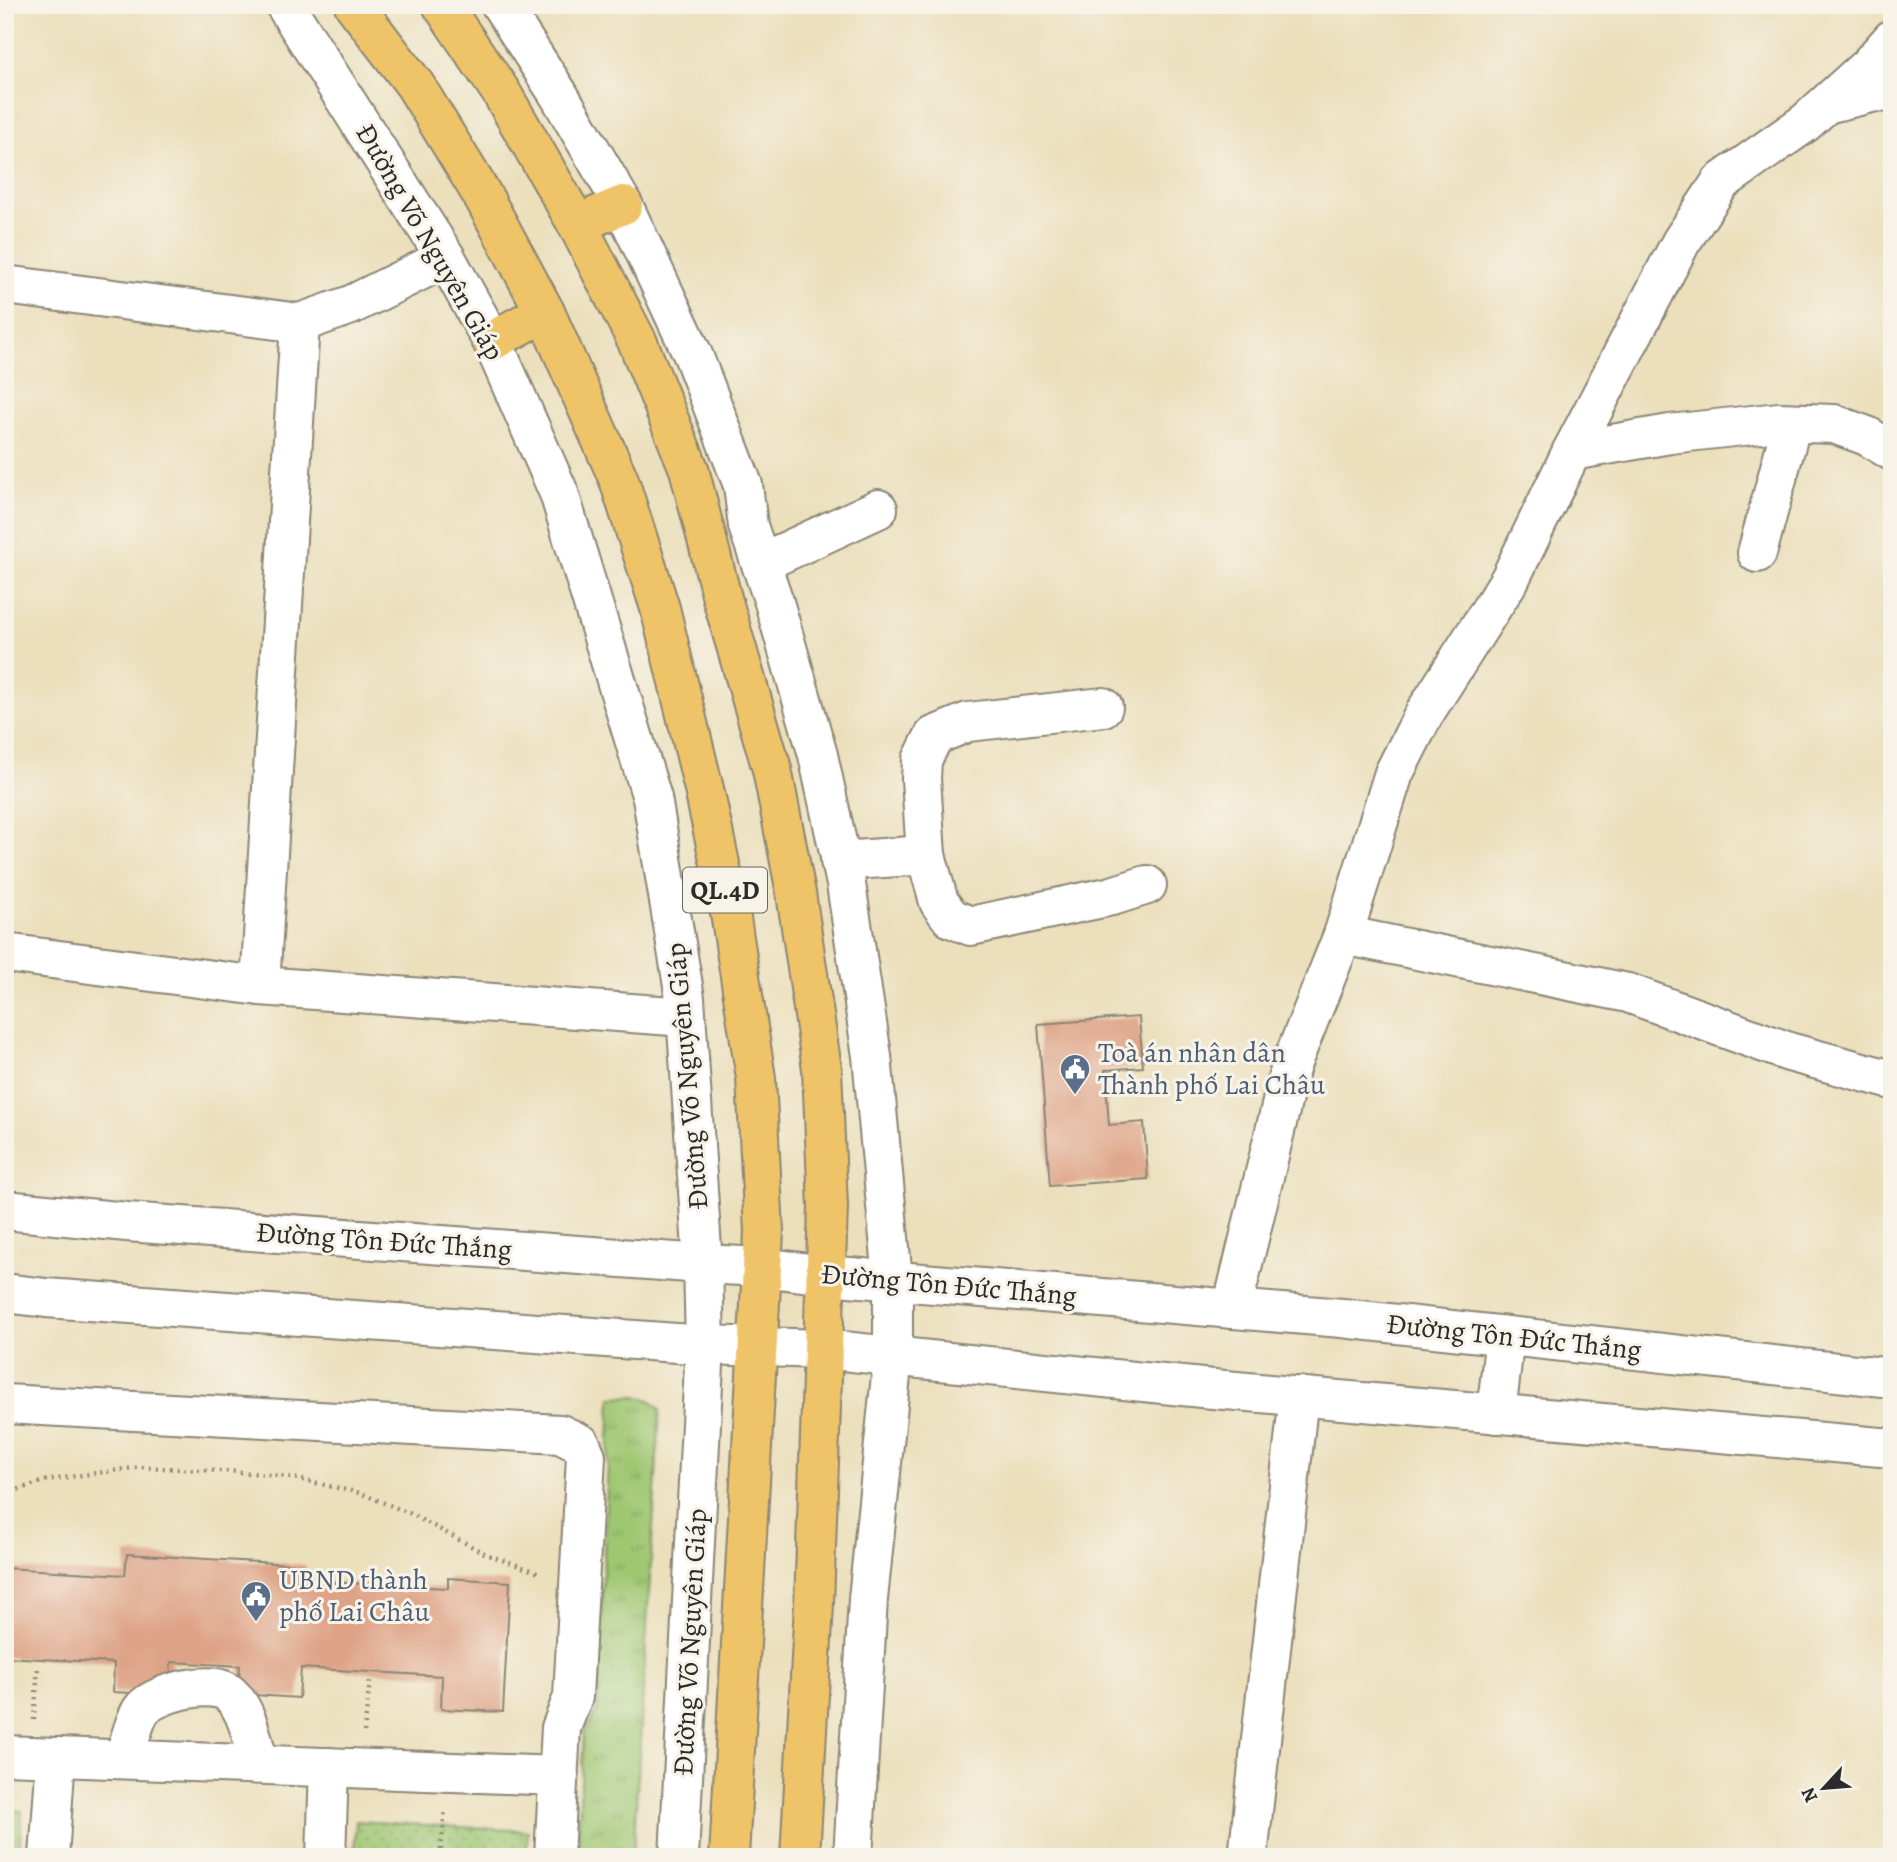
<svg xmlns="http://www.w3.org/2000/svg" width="1897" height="1862" font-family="Alegreya,serif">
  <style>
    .grass { fill: url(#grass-tufts); stroke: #65794e; stroke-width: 2 }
    .garden { fill: url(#garden-dots); stroke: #65794e; stroke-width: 2 }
    .building { fill: #dea386 }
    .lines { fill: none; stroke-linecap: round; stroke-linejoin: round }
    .minor-casing { stroke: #8b8574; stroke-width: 42 }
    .highway-casing { stroke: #8b8574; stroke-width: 42 }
    .path { stroke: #8b8574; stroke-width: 4.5; stroke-dasharray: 2 5; stroke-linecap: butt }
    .minor { stroke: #fff; stroke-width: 38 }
    .highway { stroke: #efc469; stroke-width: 38 }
    .labels { text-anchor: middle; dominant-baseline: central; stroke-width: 6; stroke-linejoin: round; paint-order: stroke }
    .shield { fill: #f7f3e8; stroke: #686764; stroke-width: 2 }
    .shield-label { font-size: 26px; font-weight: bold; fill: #2b2b2b }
    .street-label { font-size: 28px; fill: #2b2b2b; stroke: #f7f3e8 }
    .service-label { font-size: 28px; fill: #4e5e75; stroke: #f7f3e8; text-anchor: start }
  </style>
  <defs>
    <pattern id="grass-tufts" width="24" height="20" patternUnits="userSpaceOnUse" patternTransform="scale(1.75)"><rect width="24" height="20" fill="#9fc772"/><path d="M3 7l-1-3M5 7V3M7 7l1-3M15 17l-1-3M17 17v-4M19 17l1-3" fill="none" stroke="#82a25e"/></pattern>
    <pattern id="garden-dots" width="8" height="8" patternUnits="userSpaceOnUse" patternTransform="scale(1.75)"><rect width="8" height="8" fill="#9fc772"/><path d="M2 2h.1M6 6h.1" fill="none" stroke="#82a25e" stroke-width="1.8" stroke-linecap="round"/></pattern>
  </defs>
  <rect width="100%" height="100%" fill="#f7f3e8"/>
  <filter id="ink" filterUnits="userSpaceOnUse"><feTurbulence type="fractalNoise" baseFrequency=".0143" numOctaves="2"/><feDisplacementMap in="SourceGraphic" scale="14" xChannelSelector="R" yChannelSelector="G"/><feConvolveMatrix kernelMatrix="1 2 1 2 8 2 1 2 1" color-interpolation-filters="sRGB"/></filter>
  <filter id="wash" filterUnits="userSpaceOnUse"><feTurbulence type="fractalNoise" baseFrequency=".00686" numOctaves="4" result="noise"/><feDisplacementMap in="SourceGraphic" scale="28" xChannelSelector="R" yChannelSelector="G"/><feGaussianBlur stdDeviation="1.57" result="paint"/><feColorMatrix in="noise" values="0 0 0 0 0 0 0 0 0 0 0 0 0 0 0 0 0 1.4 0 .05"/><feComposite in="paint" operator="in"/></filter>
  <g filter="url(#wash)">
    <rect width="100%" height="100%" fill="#ebdfbc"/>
    <!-- grass -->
    <path class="grass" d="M636 1396 650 1400 660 1409 633 1857H577L584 1731 597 1712 611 1397Z"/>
    <!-- garden -->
    <g class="garden">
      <path d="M5 1810 22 1811 19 1857H5Z"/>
      <path d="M356 1821 528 1831 526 1857H354Z"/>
    </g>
    <g id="blocks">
      <!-- building -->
      <g class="building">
        <path d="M1139 1017 1143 1067 1105 1070 1109 1125 1144 1122 1148 1179 1050 1186 1038 1024Z"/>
        <path d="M127 1554 305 1565V1581L448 1588V1578L510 1582 503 1712 441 1709 442 1676 301 1668 299 1698 238 1694 240 1666 171 1662 169 1695 113 1692 114 1663 5 1657V1568L125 1575Z"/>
      </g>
    </g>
  </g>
  <g filter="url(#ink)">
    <use href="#blocks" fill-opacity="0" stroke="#8b8574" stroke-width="2"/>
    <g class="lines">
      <!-- minor casing -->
      <g class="minor-casing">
        <g id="minor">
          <path d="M285 5 446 258 492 341 559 493 652 798 685 998 703 1264 705 1345 679 1857"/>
          <path d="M501 5 559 95 623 205 693 355 743 485 748 526 774 602 818 755 846 884 872 1056 893 1280V1356L868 1599 853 1857"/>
          <path d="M1830 103 1875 92 1892 93"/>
          <path d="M5 285 300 323 351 305 446 258"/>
          <path d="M1572 451 1670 434 1779 422 1834 424 1867 436 1892 451"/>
          <path d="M1757 553 1792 423"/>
          <path d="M761 563 878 509"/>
          <path d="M926 855 921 779 922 760 934 736 968 722 1103 707"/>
          <path d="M840 861 926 855 939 902 951 918 971 926 1112 896 1147 885"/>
          <path d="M1343 935 1628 993 1789 1052 1892 1080"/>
          <path d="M5 953 260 986 686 1017"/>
          <path d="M260 986 300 323"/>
          <path d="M5 1210 127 1222 703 1264 762 1267 826 1275 1342 1318 1892 1378"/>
          <path d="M5 1293 46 1298 705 1345 823 1349 1202 1388 1892 1448"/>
          <path d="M1232 1309 1291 1065 1343 935 1394 773 1424 714 1510 579 1572 451 1681 242 1721 182 1805 123 1868 66 1892 39"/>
          <path d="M5 1404 560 1434 581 1444 586 1456 573 1697 561 1728 554 1857"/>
          <path d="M1496 1414 1505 1336"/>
          <path d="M5 1755 559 1776"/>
          <path d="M124 1759C128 1747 135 1717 143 1708 158 1692 213 1679 230 1694 248 1710 253 1743 259 1764"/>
          <path d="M49 1857 56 1757"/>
          <path d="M326 1857 329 1767"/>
          <path d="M1248 1857 1299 1396"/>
        </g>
      </g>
      <!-- highway casing -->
      <g class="highway-casing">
        <g id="highway">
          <path d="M354 5 415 85 484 198 545 312 619 480 660 608 704 789 729 906 756 1078 764 1232 729 1857"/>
          <path d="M442 5 501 92 577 224 638 343 689 469 722 598 772 769 796 893 822 1069 828 1207 814 1604 800 1857"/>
          <path d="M577 224 623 205"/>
          <path d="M492 341 545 312"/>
        </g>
      </g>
      <!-- path -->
      <g class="path">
        <path d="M5 1494 47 1480 141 1467 241 1472 289 1477 360 1493 409 1513 486 1554 542 1574"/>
        <path d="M34 1720 38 1667"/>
        <path d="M364 1732 370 1681"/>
        <path d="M440 1857 445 1809"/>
      </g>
      <!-- minor -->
      <use href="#minor" class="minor"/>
      <!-- highway -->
      <use href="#highway" class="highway"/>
    </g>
  </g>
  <!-- icons -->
  <defs>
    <g id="civic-pin" transform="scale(1.575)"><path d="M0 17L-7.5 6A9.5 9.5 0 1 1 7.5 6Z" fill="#5c6f8a" stroke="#f7f3e8"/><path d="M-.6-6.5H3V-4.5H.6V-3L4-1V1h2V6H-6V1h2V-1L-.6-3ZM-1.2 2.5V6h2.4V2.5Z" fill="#fff"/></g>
  </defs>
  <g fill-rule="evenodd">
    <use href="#civic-pin" x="1075" y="1069"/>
    <use href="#civic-pin" x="256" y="1596"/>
  </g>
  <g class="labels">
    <!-- shield labels -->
    <rect class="shield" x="683" y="867.5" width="84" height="45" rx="5"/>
    <g class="shield-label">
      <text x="725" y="890">QL.4D</text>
    </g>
    <!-- street labels -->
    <g class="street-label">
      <text transform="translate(430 242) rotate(60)">Đường Võ Nguyên Giáp</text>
      <text transform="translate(687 1076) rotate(-95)">Đường Võ Nguyên Giáp</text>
      <text transform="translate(384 1241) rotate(4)">Đường Tôn Đức Thắng</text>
      <text transform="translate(949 1285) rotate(5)">Đường Tôn Đức Thắng</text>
      <text transform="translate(1514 1337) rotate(6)">Đường Tôn Đức Thắng</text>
      <text transform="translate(690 1642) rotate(-87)">Đường Võ Nguyên Giáp</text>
    </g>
    <!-- service labels -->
    <g class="service-label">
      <text x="1098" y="1053">Toà án nhân dân<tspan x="1098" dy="32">Thành phố Lai Châu</tspan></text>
      <text x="279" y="1580">UBND thành<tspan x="279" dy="32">phố Lai Châu</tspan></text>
    </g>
  </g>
  <!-- margin -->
  <rect width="1897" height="1862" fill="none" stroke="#f7f3e8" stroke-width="28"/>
  <!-- north arrow -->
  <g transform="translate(1824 1788) rotate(244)" stroke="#f7f3e8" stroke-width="5" paint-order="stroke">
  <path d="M0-5L12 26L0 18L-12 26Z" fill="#2b2b2b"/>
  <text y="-10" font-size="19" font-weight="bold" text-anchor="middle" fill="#2b2b2b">N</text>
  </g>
</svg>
